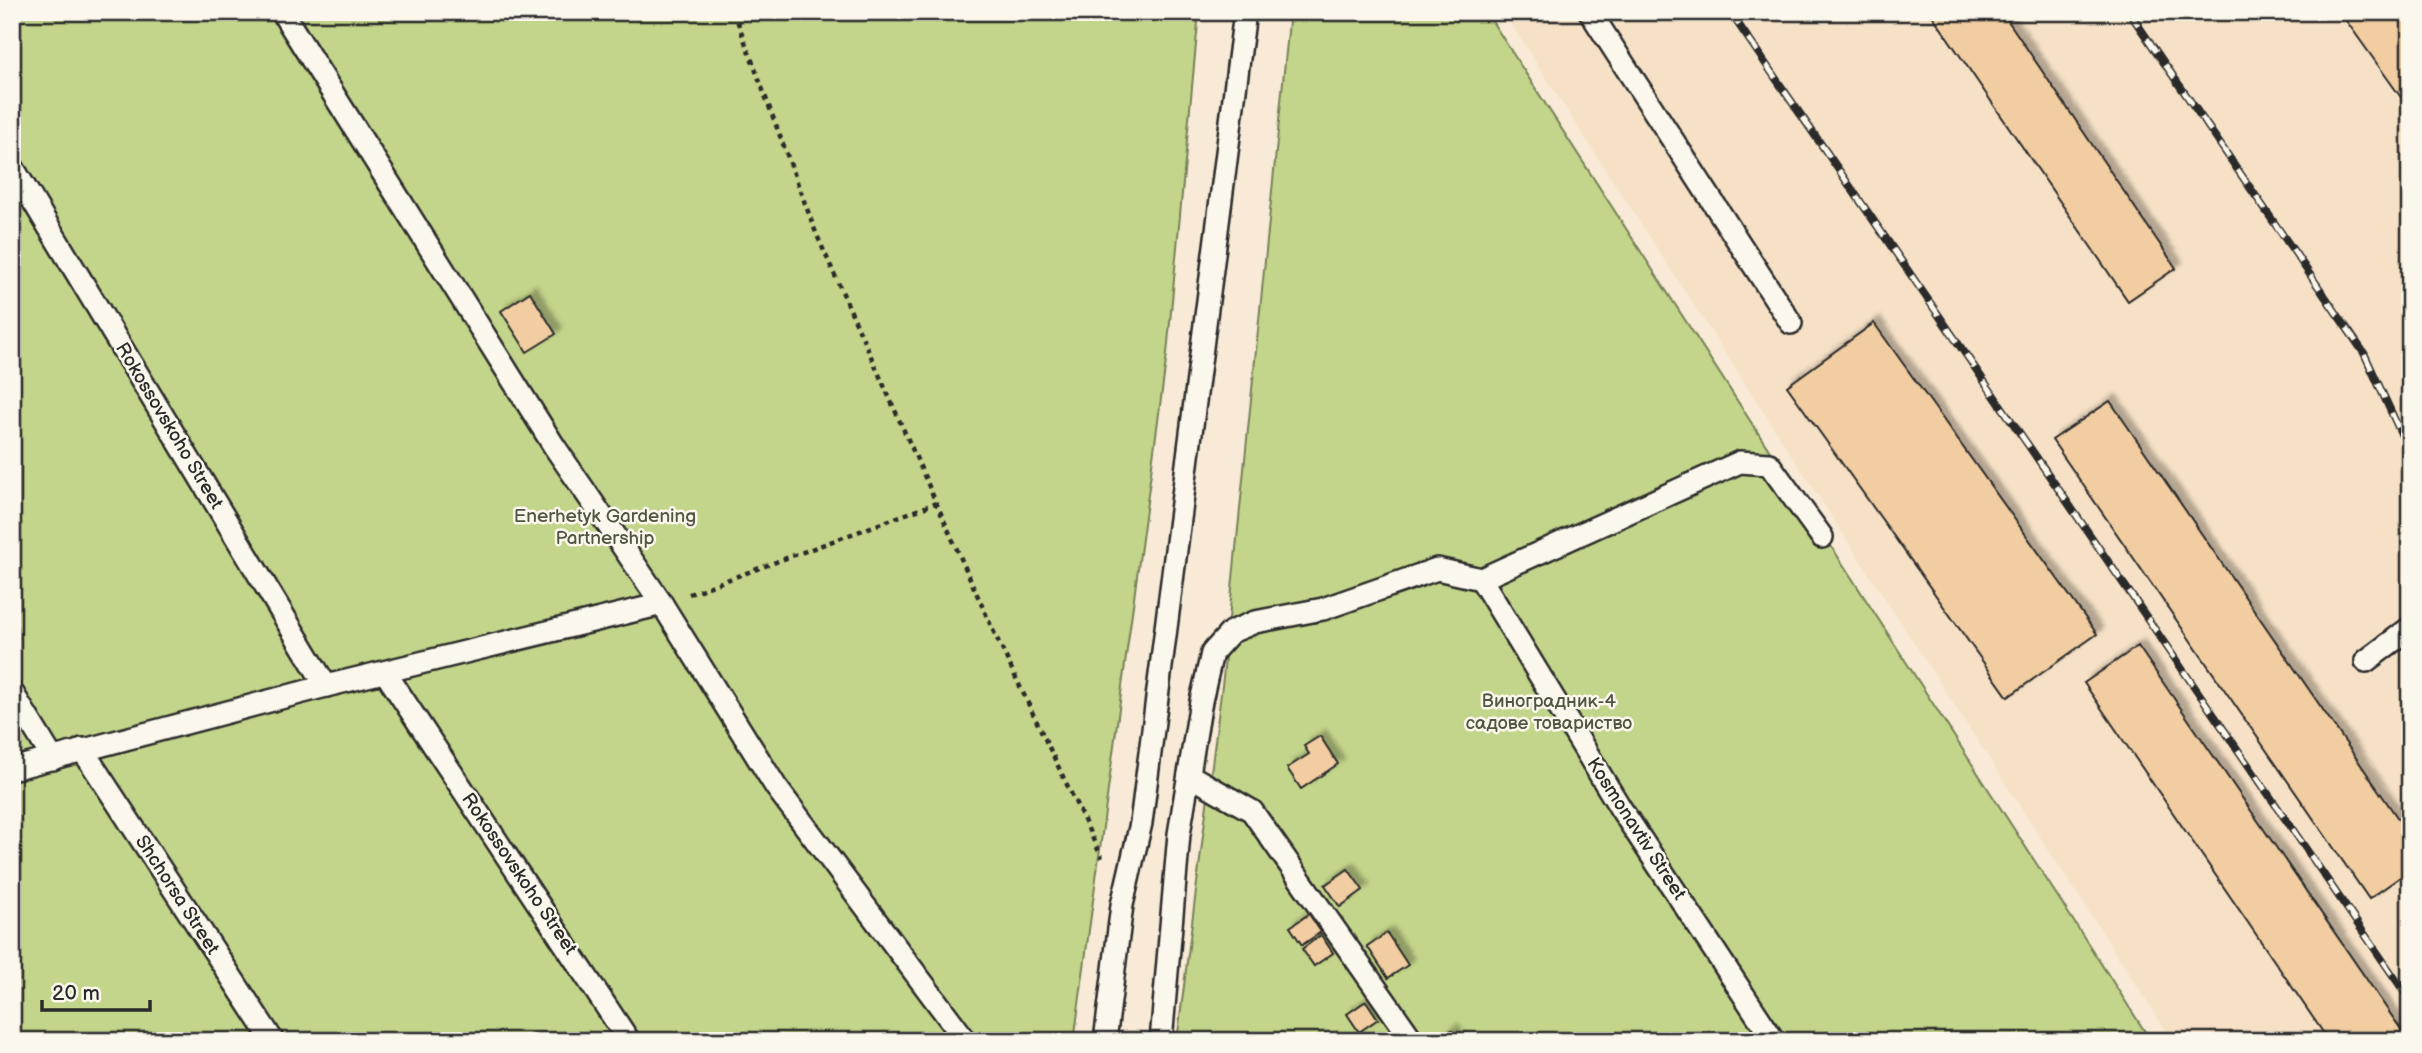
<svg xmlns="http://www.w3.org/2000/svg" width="2422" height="1053" font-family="'Balsamiq Sans',sans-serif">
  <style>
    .built { fill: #f6e1c6 }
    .green { fill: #c3d58a; stroke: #77805a; stroke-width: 2 }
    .building { fill: #f1cda1; stroke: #2b2b2b; stroke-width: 2; filter: url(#shadow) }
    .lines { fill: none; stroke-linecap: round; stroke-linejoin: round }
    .lane-casing { stroke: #2b2b2b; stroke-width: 26 }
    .path { stroke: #2b2b2b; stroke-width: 4.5; stroke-dasharray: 5 5; stroke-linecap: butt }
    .lane { stroke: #fbf7ec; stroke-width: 21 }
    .rail-casing { stroke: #2b2b2b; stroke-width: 8 }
    .rail { stroke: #fbf7ec; stroke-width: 5; stroke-dasharray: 16; stroke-linecap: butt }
    .labels { text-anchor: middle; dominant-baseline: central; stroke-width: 5; stroke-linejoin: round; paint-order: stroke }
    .street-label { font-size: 19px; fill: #2b2b2b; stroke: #fbf7ec }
    .park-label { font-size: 19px; fill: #515643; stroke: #fbf7ec }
  </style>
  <defs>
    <filter id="shadow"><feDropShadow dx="6" dy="-6" stdDeviation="2" flood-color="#0004"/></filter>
  </defs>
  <rect width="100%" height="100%" fill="#f8ead6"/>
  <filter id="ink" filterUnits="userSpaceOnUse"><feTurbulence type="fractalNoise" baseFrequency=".0143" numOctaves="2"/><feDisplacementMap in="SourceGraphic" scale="14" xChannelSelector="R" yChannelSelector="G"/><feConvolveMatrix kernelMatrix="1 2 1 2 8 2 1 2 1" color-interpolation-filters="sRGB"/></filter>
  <g filter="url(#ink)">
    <!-- built -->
    <path class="built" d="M1503 12H2410V1041H2173Z"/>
    <!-- green -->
    <g class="green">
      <path d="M12 12H1199L1167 354 1074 1041H12Z"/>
      <path d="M1290 12H1486L2151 1041H1177L1223 678Z"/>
    </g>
    <!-- building -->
    <g class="building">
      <path d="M1930 12H2002L2176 268 2128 301Z"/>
      <path d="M2340 12H2410V110Z"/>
      <path d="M530 292 556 334 527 352 501 311Z"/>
      <path d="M1874 323 2097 634 2008 697 1787 386Z"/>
      <path d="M2110 401 2410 836V870L2369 899 2052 440Z"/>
      <path d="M2138 646 2409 1041H2329L2084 683Z"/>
      <path d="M1320 736 1338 764 1301 789 1287 768 1309 754 1304 746Z"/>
      <path d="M1348 869 1363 890 1340 907 1325 885Z"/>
      <path d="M1309 914 1321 932 1302 945 1290 927Z"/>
      <path d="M1387 933 1408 965 1388 978 1367 946Z"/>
      <path d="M1321 935 1333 953 1314 966 1302 949Z"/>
      <path d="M1366 1001 1378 1019 1359 1032 1347 1014Z"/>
      <path d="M1452 1030 1459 1041H1437Z"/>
    </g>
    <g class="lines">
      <!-- lane casing -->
      <g class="lane-casing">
        <g id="lane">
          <path d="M282 12 554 446 662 604 776 787 966 1041"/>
          <path d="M1590 12 1791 323"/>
          <path d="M12 166 326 686"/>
          <path d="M1481 579 1621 809 1774 1041"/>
          <path d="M2366 661 2410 628"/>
          <path d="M385 672 629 1041"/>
          <path d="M12 692 53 759"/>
          <path d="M82 749 273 1041"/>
          <path d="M12 769 326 686 662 604"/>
          <path d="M1189 775 1252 811 1413 1041"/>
          <path d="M1105 1041 1122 905 1141 823 1245 12"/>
          <path d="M1161 1041 1179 834 1201 701 1212 653 1231 632 1255 622 1323 609 1437 569 1481 579 1740 462 1769 464 1822 537"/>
        </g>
      </g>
      <!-- path -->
      <g class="path">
        <path d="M734 12 816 233 992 628 1102 858"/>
        <path d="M689 594 936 503"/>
      </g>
      <!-- lane -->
      <use href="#lane" class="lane"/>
      <!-- rail casing -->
      <g class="rail-casing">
        <g id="rail">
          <path d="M1730 12 2410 1000"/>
          <path d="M2129 12 2364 353 2410 453"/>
        </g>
      </g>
      <!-- rail -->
      <use href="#rail" class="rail"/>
    </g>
  </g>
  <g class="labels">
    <!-- street labels -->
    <g class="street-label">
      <text transform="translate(169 426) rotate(59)">Rokossovskoho Street</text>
      <text transform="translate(1636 829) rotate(57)">Kosmonavtiv Street</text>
      <text transform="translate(519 874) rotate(56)">Rokossovskoho Street</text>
      <text transform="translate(177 895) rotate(57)">Shchorsa Street</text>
    </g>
    <!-- park labels -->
    <g class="park-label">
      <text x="605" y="516">Enerhetyk Gardening<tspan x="605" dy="22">Partnership</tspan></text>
      <text x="1549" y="701">Виноградник-4<tspan x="1549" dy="22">садове товариство</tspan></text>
    </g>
  </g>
  <!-- margin -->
  <rect width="2422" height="1053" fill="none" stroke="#fbf7ec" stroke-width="42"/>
  <rect x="21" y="21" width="2380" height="1011" fill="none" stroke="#2b2b2b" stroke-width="2.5" filter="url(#ink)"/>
  <!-- scale -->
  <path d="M42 1000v10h108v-10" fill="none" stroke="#2b2b2b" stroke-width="3.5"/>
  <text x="52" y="1000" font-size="21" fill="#2b2b2b" stroke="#fbf7ec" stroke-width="5" paint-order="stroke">20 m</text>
</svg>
